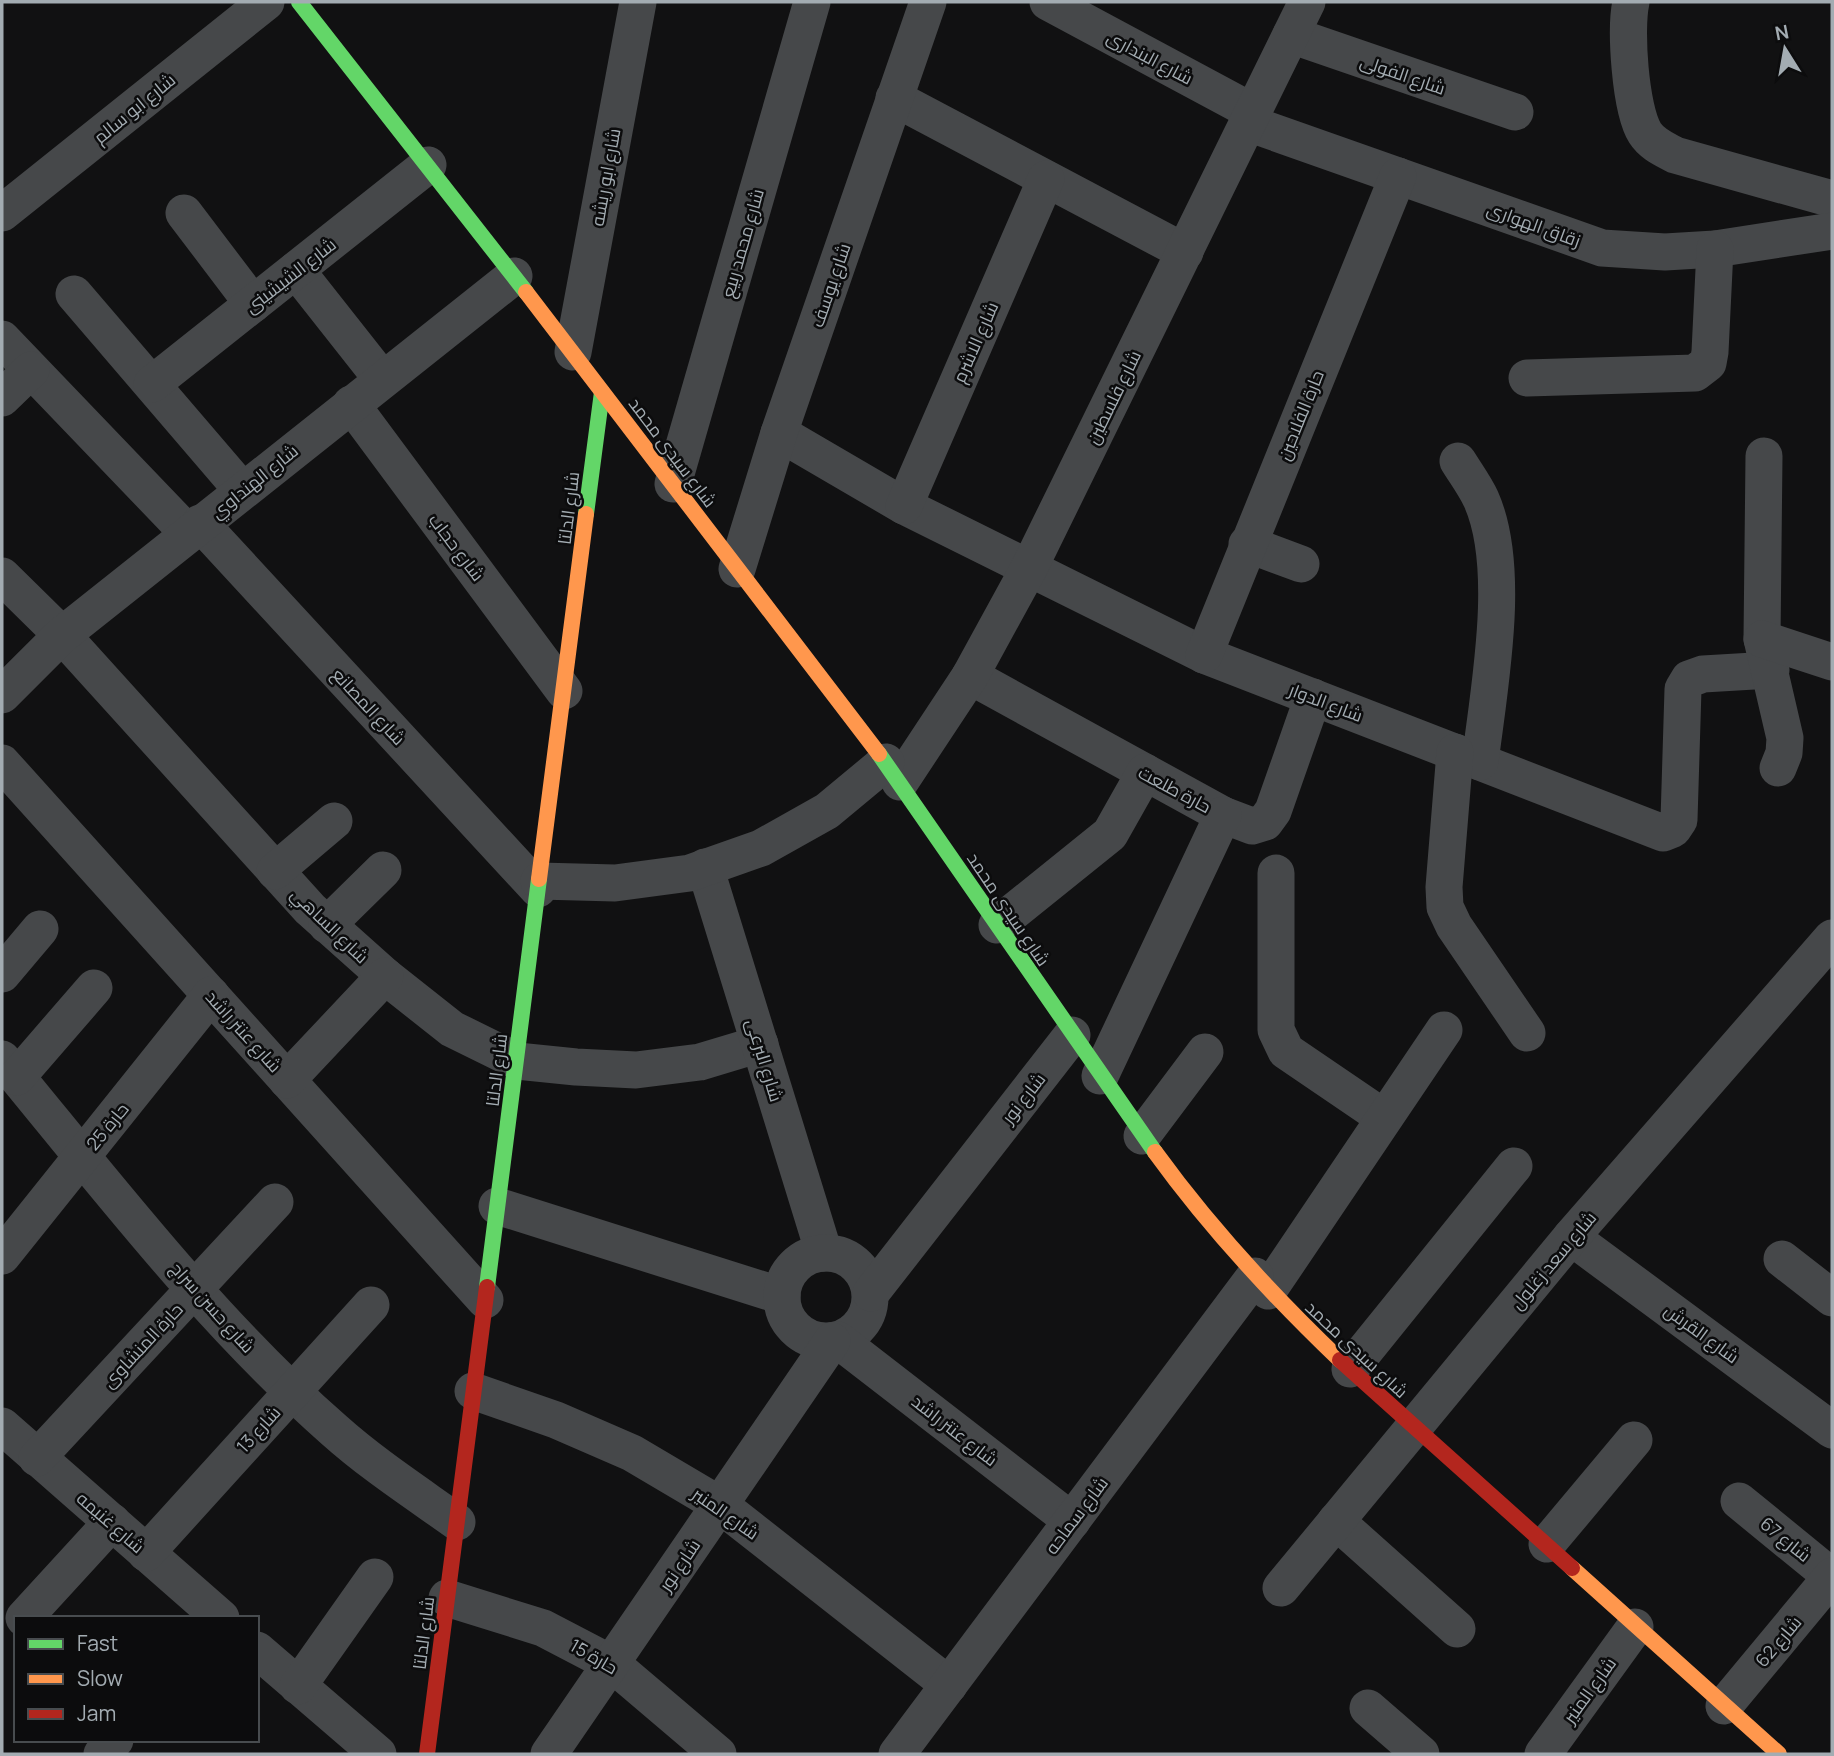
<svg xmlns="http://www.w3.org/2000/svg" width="1834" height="1756" font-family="Manrope,Cairo,sans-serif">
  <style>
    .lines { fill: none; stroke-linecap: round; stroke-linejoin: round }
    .street { stroke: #46484a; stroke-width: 37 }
    .fast { stroke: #63d668; stroke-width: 16 }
    .slow { stroke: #ff974d; stroke-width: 16 }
    .jam { stroke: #b3261e; stroke-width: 16 }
    .labels { text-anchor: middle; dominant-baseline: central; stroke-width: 5; stroke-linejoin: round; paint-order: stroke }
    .street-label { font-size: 18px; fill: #a3acb2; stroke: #0c0c0d }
  </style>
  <rect width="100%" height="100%" fill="#111112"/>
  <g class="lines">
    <!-- street -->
    <g class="street">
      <path d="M1048 2 1253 112"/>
      <path d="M1631 2C1625 28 1630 109 1645 133 1652 144 1664 149 1675 155L1832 199"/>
      <path d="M1291 35 1515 112"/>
      <path d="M894 98 1185 252"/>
      <path d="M1248 123 1602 248 1665 252 1715 249 1832 231"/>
      <path d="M2 213 266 2"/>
      <path d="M184 213 253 304"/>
      <path d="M296 270 382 379"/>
      <path d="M74 294 242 490"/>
      <path d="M2 339 188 533"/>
      <path d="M573 352 638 2"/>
      <path d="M1527 378 1695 373 1708 363 1710 352 1715 249"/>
      <path d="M152 384 428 165"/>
      <path d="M2 398 31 370"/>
      <path d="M351 404 564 691"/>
      <path d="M779 433 904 506 1204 655 1663 833 1673 829 1679 820 1683 689 1689 679 1703 674 1771 670"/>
      <path d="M1764 456 1762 639 1785 738 1784 753 1778 768"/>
      <path d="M1458 461C1466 474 1475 486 1481 499 1512 568 1489 688 1480 762"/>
      <path d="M673 484 812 2"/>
      <path d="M904 506 1046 179"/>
      <path d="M200 523 538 889"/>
      <path d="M1247 544 1301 564"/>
      <path d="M737 569 779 433 928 2"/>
      <path d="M2 576 62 635 310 909 385 976 452 1029 517 1061 576 1067 636 1070 700 1062 760 1044"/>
      <path d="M1762 639 1832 662"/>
      <path d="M1204 655 1398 176"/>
      <path d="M970 676 1223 815 1252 826 1265 822 1273 811 1313 697"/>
      <path d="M2 695 62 635 514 276"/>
      <path d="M1455 752 1444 887 1445 907 1454 926 1527 1033"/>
      <path d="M2 763 485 1300"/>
      <path d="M900 782 970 676 1028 570 1307 2"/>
      <path d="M705 867 824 1253"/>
      <path d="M275 871 334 821"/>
      <path d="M1276 873V1030L1286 1051 1383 1117"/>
      <path d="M539 881 615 883 690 873 761 848 827 811 886 762"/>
      <path d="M327 925 383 870"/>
      <path d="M997 925 1110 834 1145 772"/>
      <path d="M2 974 40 929"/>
      <path d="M2 1059C107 1186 210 1321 334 1430 372 1464 415 1492 457 1522"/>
      <path d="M1100 1076 1223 815"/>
      <path d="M17 1077 94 988"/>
      <path d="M287 1080 385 976"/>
      <path d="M1142 1136 1205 1052"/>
      <path d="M497 1206 782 1296"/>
      <path d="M1571 1237 1832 1430"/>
      <circle cx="826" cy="1297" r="44"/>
      <path d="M2 1256 211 995"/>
      <path d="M1782 1259 1832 1298"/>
      <path d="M1268 1291 1444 1030"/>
      <path d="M871 1293 1072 1035"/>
      <path d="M838 1340 1072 1521"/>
      <path d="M1350 1369 1514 1166"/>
      <path d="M473 1391 556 1420 632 1453 720 1505 949 1685"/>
      <path d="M2 1426 221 1618"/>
      <path d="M37 1458 275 1202"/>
      <path d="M1739 1501 1832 1577"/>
      <path d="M1336 1521 1457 1629"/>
      <path d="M1547 1544 1634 1440"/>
      <path d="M146 1553 371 1305"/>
      <path d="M1281 1588 1571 1237 1832 938"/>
      <path d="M447 1598 543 1628 612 1664 718 1754"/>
      <path d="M24 1618 112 1522"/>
      <path d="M257 1650 378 1754"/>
      <path d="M298 1686 375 1577"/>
      <path d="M1724 1706 1832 1576"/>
      <path d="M1368 1708 1421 1754"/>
      <path d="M102 1754 115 1740"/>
      <path d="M549 1754 832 1341"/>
      <path d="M897 1754 1255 1276"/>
      <path d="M1543 1754 1635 1627"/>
    </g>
    <!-- fast -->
    <g class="fast">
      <path d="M299 2 526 292"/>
      <path d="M586 514 602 392"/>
      <path d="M879 754 1155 1152"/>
      <path d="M487 1287 539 879"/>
    </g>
    <!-- slow -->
    <g class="slow">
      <path d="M526 292 879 754"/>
      <path d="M539 879 586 514"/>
      <path d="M1155 1152C1210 1228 1272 1295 1340 1360"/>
      <path d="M1572 1568 1779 1754"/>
    </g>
    <!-- jam -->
    <g class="jam">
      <path d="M1340 1360 1572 1568"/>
      <path d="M427 1754 487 1287"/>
    </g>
  </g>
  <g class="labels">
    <!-- street labels -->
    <g class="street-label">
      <text transform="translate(1150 57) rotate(28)">شارع البندارى</text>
      <text transform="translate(1403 74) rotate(19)">شارع الفولى</text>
      <text transform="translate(134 108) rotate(-39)">شارع ابو سالم</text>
      <text transform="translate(605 177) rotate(-80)">شارع ابو ريشه</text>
      <text transform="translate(1534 224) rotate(20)">زقاق الهوارى</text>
      <text transform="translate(742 243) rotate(-74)">شارع محمد ربيع</text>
      <text transform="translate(290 275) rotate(-38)">شارع الشيشينى</text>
      <text transform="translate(830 285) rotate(-71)">شارع يوسف</text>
      <text transform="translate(975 342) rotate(-66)">شارع الاشرم</text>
      <text transform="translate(1113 397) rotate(-64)">شارع فلسطين</text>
      <text transform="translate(1300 415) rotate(-68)">حارة الفلاحين</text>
      <text transform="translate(673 452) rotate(53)">شارع سيدى محمد</text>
      <text transform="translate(254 481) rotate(-39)">شارع الهنداوي</text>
      <text transform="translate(568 508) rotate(-83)">شارع الدلتا</text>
      <text transform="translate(457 547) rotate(53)">شارع حجاب</text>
      <text transform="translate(1326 702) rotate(21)">شارع الدوار</text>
      <text transform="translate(369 706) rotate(47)">شارع المصانع</text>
      <text transform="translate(1175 789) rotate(28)">حارة طلعت</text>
      <text transform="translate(1009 909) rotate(56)">شارع سيدى محمد</text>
      <text transform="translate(330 925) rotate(44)">شارع الساهي</text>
      <text transform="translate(244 1031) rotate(48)">شارع عنتر راشد</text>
      <text transform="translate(765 1060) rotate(73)">شارع البرعى</text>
      <text transform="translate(496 1070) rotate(-83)">شارع الدلتا</text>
      <text transform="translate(1023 1098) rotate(-52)">شارع نور</text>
      <text transform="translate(107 1126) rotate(-51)">حارة 25</text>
      <text transform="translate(1553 1260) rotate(-50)">شارع سعد زغلول</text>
      <text transform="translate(213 1307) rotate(48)">شارع حسن سراج</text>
      <text transform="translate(1702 1333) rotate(36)">شارع القرش</text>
      <text transform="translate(142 1345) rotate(-47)">حارة المنشاوى</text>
      <text transform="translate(1357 1349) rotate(43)">شارع سيدى محمد</text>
      <text transform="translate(258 1429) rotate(-48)">شارع 13</text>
      <text transform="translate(955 1430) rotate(38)">شارع عنتر راشد</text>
      <text transform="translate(726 1513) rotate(35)">شارع المنير</text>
      <text transform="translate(1076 1515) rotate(-53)">شارع سماحه</text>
      <text transform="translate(111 1522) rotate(41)">شارع غنيمه</text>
      <text transform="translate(1786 1539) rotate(39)">شارع 67</text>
      <text transform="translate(679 1565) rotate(-56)">شارع نور</text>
      <text transform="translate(423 1633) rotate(-83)">شارع الدلتا</text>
      <text transform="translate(1778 1641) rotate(-50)">شارع 62</text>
      <text transform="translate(594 1656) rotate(30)">حارة 15</text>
      <text transform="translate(1589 1690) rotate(-54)">شارع المنير</text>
    </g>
  </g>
  <!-- border -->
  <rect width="1834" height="1756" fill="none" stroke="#a3acb2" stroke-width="7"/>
  <!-- legend -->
  <rect x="14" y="1616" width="245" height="126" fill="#0c0c0d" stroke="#484c4f" stroke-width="2"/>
  <rect x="28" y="1639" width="35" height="10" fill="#63d668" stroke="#484c4f" stroke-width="2"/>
  <text x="77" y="1651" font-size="21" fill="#a3acb2">Fast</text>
  <rect x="28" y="1674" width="35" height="10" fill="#ff974d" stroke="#484c4f" stroke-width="2"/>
  <text x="77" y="1686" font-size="21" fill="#a3acb2">Slow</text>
  <rect x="28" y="1709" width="35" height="10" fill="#b3261e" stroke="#484c4f" stroke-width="2"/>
  <text x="77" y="1721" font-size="21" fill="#a3acb2">Jam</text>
  <!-- north arrow -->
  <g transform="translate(1785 49) rotate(349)" stroke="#0c0c0d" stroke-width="5" paint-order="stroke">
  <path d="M0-5L12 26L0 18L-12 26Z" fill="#a3acb2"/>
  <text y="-10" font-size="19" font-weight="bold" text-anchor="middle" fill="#a3acb2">N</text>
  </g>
</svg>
